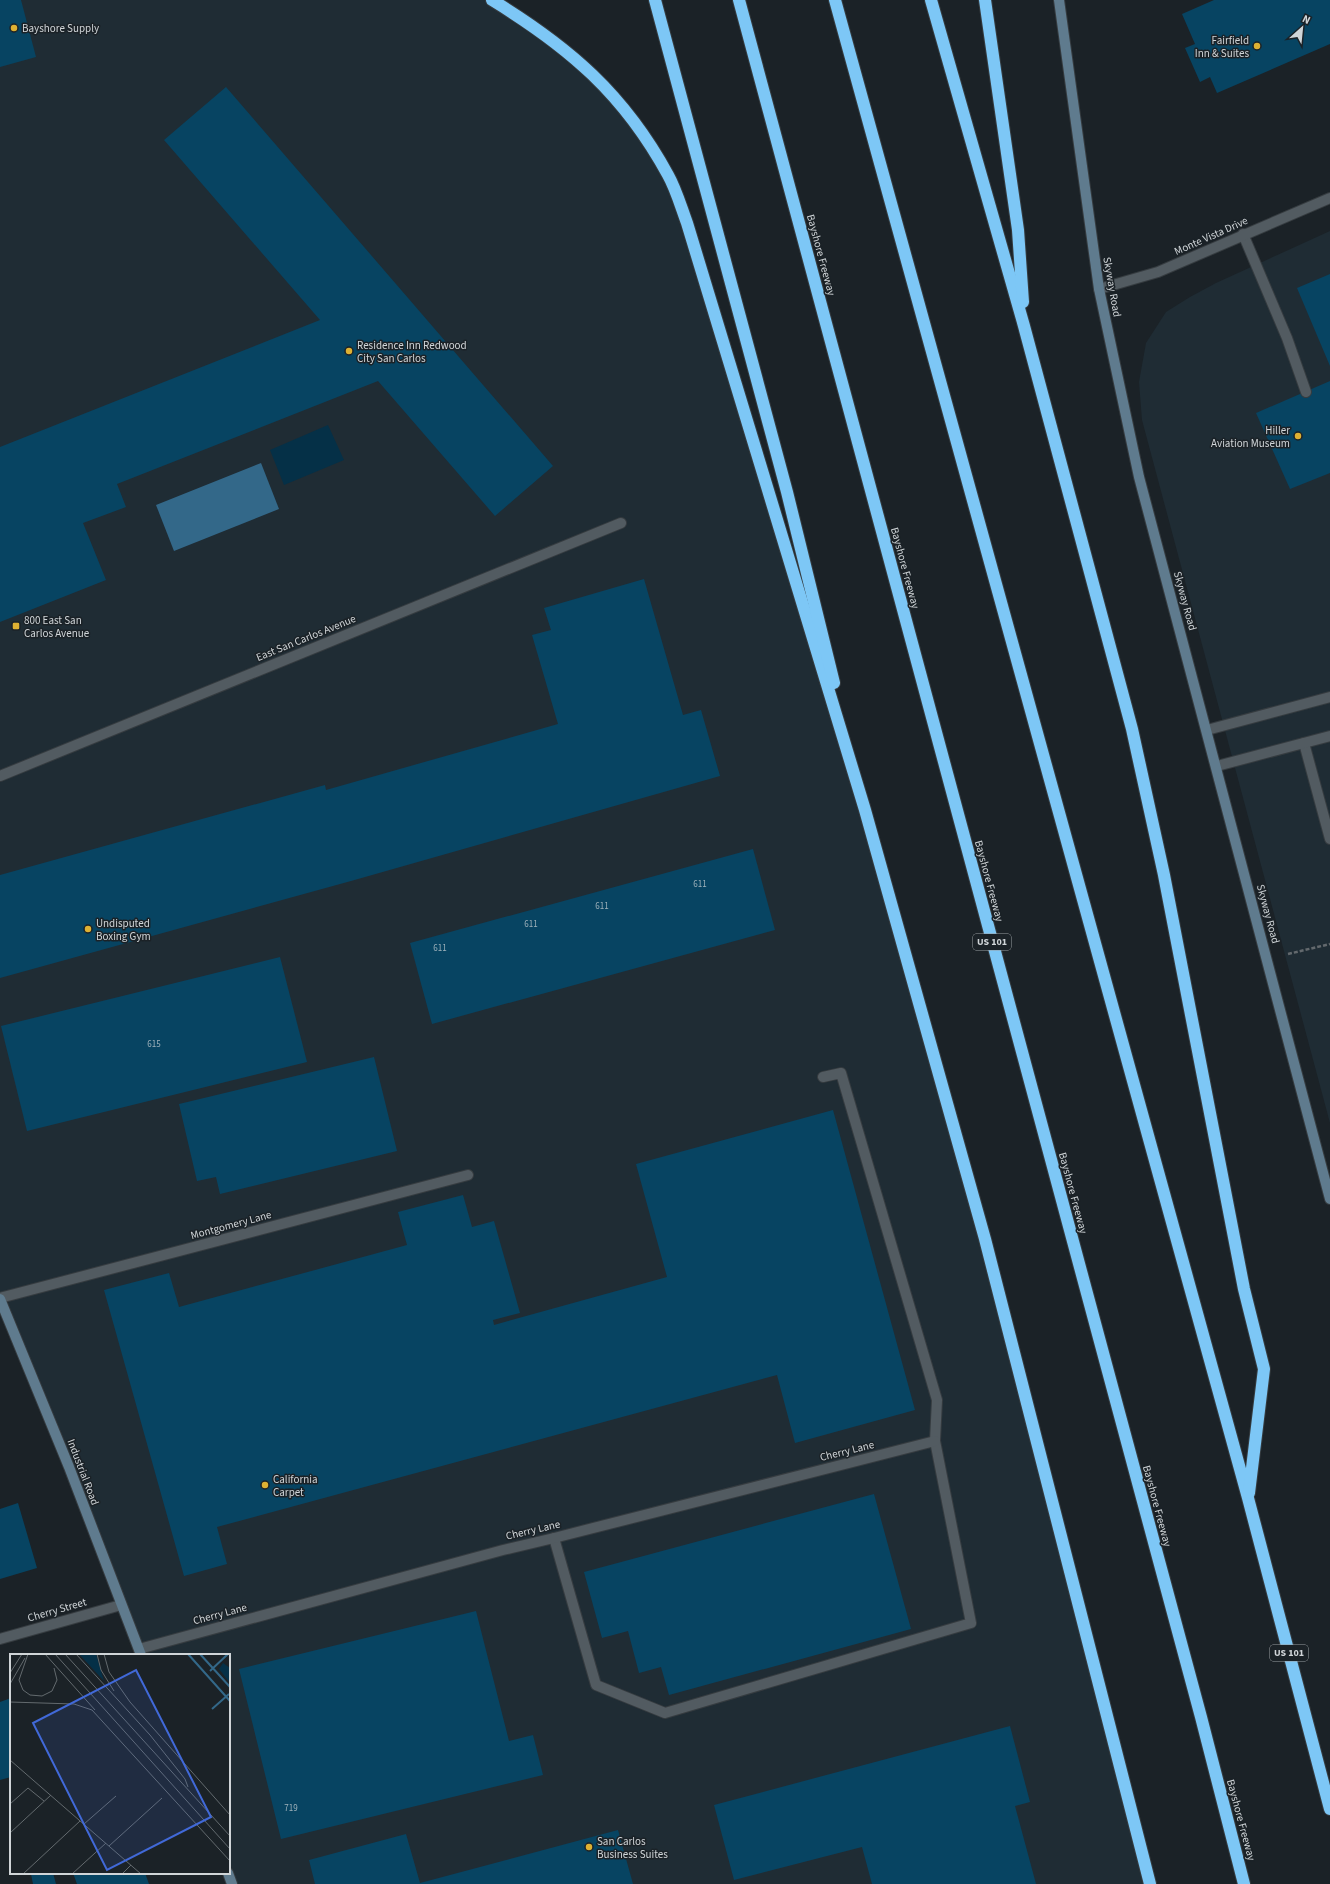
<svg xmlns="http://www.w3.org/2000/svg" width="1330" height="1884" font-family="'Source Sans 3',sans-serif">
  <style>
    .built { fill: #1f2c34 }
    .green { fill: #053047 }
    .water { fill: #336889 }
    .building { fill: #074462 }
    .lines { fill: none; stroke-linecap: round; stroke-linejoin: round }
    .lane-casing { stroke: #363c40; stroke-width: 12 }
    .street-casing { stroke: #363c40; stroke-width: 12 }
    .secondary-casing { stroke: #363c40; stroke-width: 12 }
    .highway-casing { stroke: #363c40; stroke-width: 14 }
    .path { stroke: #63696d; stroke-width: 2.5; stroke-dasharray: 4 2; stroke-linecap: butt }
    .lane { stroke: #525b61; stroke-width: 10 }
    .street { stroke: #525b61; stroke-width: 10 }
    .secondary { stroke: #5f7b8e; stroke-width: 10 }
    .highway { stroke: #7dc7f6; stroke-width: 12 }
    .poi-dot { fill: #deb133; stroke: #1b2227; stroke-width: 1.5 }
    .labels { text-anchor: middle; dominant-baseline: central; stroke-width: 3; stroke-linejoin: round; paint-order: stroke }
    .number-label { font-size: 9px; fill: #9eb1ba }
    .shield { fill: #1b2227; stroke: #9a9fa3; stroke-width: 1 }
    .shield-label { font-size: 10px; font-weight: bold; fill: #d0d5d8 }
    .poi-label { font-size: 11px; fill: #d0d5d8; stroke: #1b2227; text-anchor: start }
    .street-label { font-size: 11px; fill: #d0d5d8; stroke: #1b2227 }
    .inset-river { fill: none; stroke: #336889; stroke-width: 2 }
    .inset-road { fill: none; stroke: #636a6e; stroke-width: 1 }
    .view { fill: #4169d8; fill-opacity: 0.15; stroke: #4169d8; stroke-width: 2 }
    .inset-edge { fill: none; stroke: #d0d5d8; stroke-width: 2 }
  </style>
  <rect width="100%" height="100%" fill="#1b2227"/>
  <!-- built -->
  <g class="built">
    <path d="M0 0H492L608 89 668 175 865 810 1150 1884H232L229 1873V1655H141L0 1299Z"/>
    <path d="M1330 231V1123L1142 420 1139 382 1146 343 1166 312 1190 297 1216 283Z"/>
  </g>
  <!-- green -->
  <path class="green" d="M328 425 344 460 284 485 270 450Z"/>
  <!-- water -->
  <path class="water" d="M261 463 279 509 174 551 156 505Z"/>
  <!-- building -->
  <g class="building">
    <path d="M0 0H21L36 57 0 67Z"/>
    <path d="M1214 0H1330V44L1217 93 1210 77 1200 82 1185 48 1195 44 1182 14Z"/>
    <path d="M226 87 553 466 495 516 378 381 117 484 126 507 83 523 106 580 0 622V447L320 320 164 140Z"/>
    <path d="M1330 274V366L1297 288Z"/>
    <path d="M1330 381V473L1290 489 1256 413Z"/>
    <path d="M644 579 683 715 701 710 720 776 351 881 0 978V875L325 785 326 790 558 724 532 635 551 630 544 608Z"/>
    <path d="M753 849 775 930 432 1024 410 943Z"/>
    <path d="M280 957 307 1062 27 1131 1 1026Z"/>
    <path d="M374 1057 397 1151 220 1194 216 1177 197 1181 179 1104Z"/>
    <path d="M833 1110 915 1410 795 1443 777 1375 217 1527 227 1564 184 1576 104 1290 169 1273 179 1307 407 1245 398 1212 463 1195 472 1227 494 1221 520 1313 493 1320 494 1325 667 1277 636 1164Z"/>
    <path d="M874 1494 911 1629 669 1695 661 1667 639 1673 628 1631 602 1638 584 1572Z"/>
    <path d="M18 1503 37 1568 0 1579V1509Z"/>
    <path d="M476 1611 509 1741 533 1735 543 1775 281 1839 239 1669Z"/>
    <path d="M11 1698V1777L0 1780V1702Z"/>
    <path d="M1010 1726 1030 1802 1015 1806 1036 1884H872L862 1847 734 1880 714 1805Z"/>
    <path d="M618 1830 633 1884H315L309 1860 406 1834 420 1883Z"/>
    <path d="M35 1873H53L56 1884H33L31 1874Z"/>
    <path d="M73 1873H145L149 1884H77Z"/>
  </g>
  <g class="lines">
    <!-- lane casing -->
    <g class="lane-casing">
      <g id="lane">
        <path d="M1243 234 1287 338 1306 392"/>
        <path d="M1099 289 1158 272 1330 198"/>
        <path d="M1207 730 1330 697"/>
        <path d="M1304 743 1330 839"/>
        <path d="M1217 766 1330 736"/>
        <path d="M0 776 621 523"/>
        <path d="M554 1538 596 1685 665 1713 971 1623 935 1441 937 1400 841 1073 823 1077"/>
      </g>
    </g>
    <!-- street casing -->
    <g class="street-casing">
      <g id="street">
        <path d="M0 1298 468 1175"/>
        <path d="M0 1639 121 1605"/>
        <path d="M139 1649 503 1550 554 1538 935 1441"/>
      </g>
    </g>
    <!-- secondary casing -->
    <g class="secondary-casing">
      <g id="secondary">
        <path d="M1059 0 1099 289 1139 477 1330 1199"/>
        <path d="M0 1299 69 1467 141 1655"/>
        <path d="M228 1873 232 1884"/>
      </g>
    </g>
    <!-- highway casing -->
    <g class="highway-casing">
      <g id="highway">
        <path d="M492 0C569 47 624 94 668 175 676 189 681 207 687 223L865 810 985 1239 1150 1884"/>
        <path d="M655 0 787 492 834 683"/>
        <path d="M739 0 1201 1717 1244 1884"/>
        <path d="M835 0 1248 1498 1330 1809"/>
        <path d="M931 0 1024 326 1132 729 1164 875 1244 1289 1264 1369 1249 1493"/>
        <path d="M985 0 1018 230 1023 302"/>
      </g>
    </g>
    <!-- path -->
    <path class="path" d="M1288 954 1330 944"/>
    <!-- lane -->
    <use href="#lane" class="lane"/>
    <!-- street -->
    <use href="#street" class="street"/>
    <!-- secondary -->
    <use href="#secondary" class="secondary"/>
    <!-- highway -->
    <use href="#highway" class="highway"/>
  </g>
  <!-- markers -->
  <g class="poi-dot">
    <circle cx="14" cy="28" r="4"/>
    <circle cx="1257" cy="46" r="4"/>
    <circle cx="349" cy="351" r="4"/>
    <circle cx="1298" cy="436" r="4"/>
    <rect x="12" y="622" width="8" height="8" rx="2"/>
    <circle cx="88" cy="929" r="4"/>
    <circle cx="265" cy="1485" r="4"/>
    <circle cx="589" cy="1847" r="4"/>
  </g>
  <g class="labels">
    <!-- number labels -->
    <g class="number-label">
      <text x="700" y="884">611</text>
      <text x="602" y="906">611</text>
      <text x="531" y="924">611</text>
      <text x="440" y="948">611</text>
      <text x="154" y="1044">615</text>
      <text x="291" y="1808">719</text>
    </g>
    <!-- shield labels -->
    <g class="shield">
      <rect x="973" y="934" width="38" height="16" rx="3"/>
      <rect x="1270" y="1645" width="38" height="16" rx="3"/>
    </g>
    <g class="shield-label">
      <text x="992" y="942">US 101</text>
      <text x="1289" y="1653">US 101</text>
    </g>
    <!-- poi labels -->
    <g class="poi-label">
      <text x="22" y="28">Bayshore Supply</text>
      <text x="1249" y="40" text-anchor="end">Fairfield<tspan x="1249" dy="13">Inn &amp; Suites</tspan></text>
      <text x="357" y="345">Residence Inn Redwood<tspan x="357" dy="13">City San Carlos</tspan></text>
      <text x="1290" y="430" text-anchor="end">Hiller<tspan x="1290" dy="13">Aviation Museum</tspan></text>
      <text x="24" y="620">800 East San<tspan x="24" dy="13">Carlos Avenue</tspan></text>
      <text x="96" y="923">Undisputed<tspan x="96" dy="13">Boxing Gym</tspan></text>
      <text x="273" y="1479">California<tspan x="273" dy="13">Carpet</tspan></text>
      <text x="597" y="1841">San Carlos<tspan x="597" dy="13">Business Suites</tspan></text>
    </g>
    <!-- street labels -->
    <g class="street-label">
      <text transform="translate(1211 236) rotate(-24)">Monte Vista Drive</text>
      <text transform="translate(821 255) rotate(75)">Bayshore Freeway</text>
      <text transform="translate(1112 287) rotate(80)">Skyway Road</text>
      <text transform="translate(905 568) rotate(75)">Bayshore Freeway</text>
      <text transform="translate(1185 601) rotate(75)">Skyway Road</text>
      <text transform="translate(306 638) rotate(-22)">East San Carlos Avenue</text>
      <text transform="translate(989 881) rotate(75)">Bayshore Freeway</text>
      <text transform="translate(1268 914) rotate(75)">Skyway Road</text>
      <text transform="translate(1073 1193) rotate(75)">Bayshore Freeway</text>
      <text transform="translate(231 1225) rotate(-15)">Montgomery Lane</text>
      <text transform="translate(847 1451) rotate(-14)">Cherry Lane</text>
      <text transform="translate(83 1472) rotate(69)">Industrial Road</text>
      <text transform="translate(1157 1506) rotate(75)">Bayshore Freeway</text>
      <text transform="translate(533 1530) rotate(-13)">Cherry Lane</text>
      <text transform="translate(57 1610) rotate(-16)">Cherry Street</text>
      <text transform="translate(220 1614) rotate(-15)">Cherry Lane</text>
      <text transform="translate(1241 1820) rotate(75)">Bayshore Freeway</text>
    </g>
  </g>
  <!-- overview -->
  <g transform="translate(10 1654)">
    <rect width="220" height="220" fill="#1b2227"/>
    <path d="M69 0H86L94 27ZM213 9 220 14V29L209 15Z" fill="#053047"/>
    <path class="inset-river" d="M178 0 220 47M190 0 220 33M200 17 218 0M202 55 219 40"/>
    <path class="inset-road" d="M18 0 9 26 13 36 20 41 32 42 42 37 47 26 44 14M35 0 85 56M45 0 220 195M55 0 220 182M66 0 140 81 175 125 178 133M87 0 91 16 104 37M94 0 99 18 120 48 220 161M0 19 12 0M0 30 15 4M0 48 64 50 82 56 220 207M0 106 131 220M0 150 18 134 34 147M74 170 106 142M0 179 41 141M99 192 152 144M13 220 70 167M62 220 96 189M112 220 121 211"/>
    <path class="view" d="M126 16 201 163 97 216 23 69Z"/>
    <rect width="220" height="220" class="inset-edge"/>
  </g>
  <!-- north arrow -->
  <g transform="translate(1302 28) rotate(27)" stroke="#1b2227" stroke-width="3" paint-order="stroke">
  <path d="M0-3L7 15L0 10L-7 15Z" fill="#d0d5d8"/>
  <text y="-6" font-size="11" font-weight="bold" text-anchor="middle" fill="#d0d5d8">N</text>
  </g>
</svg>
